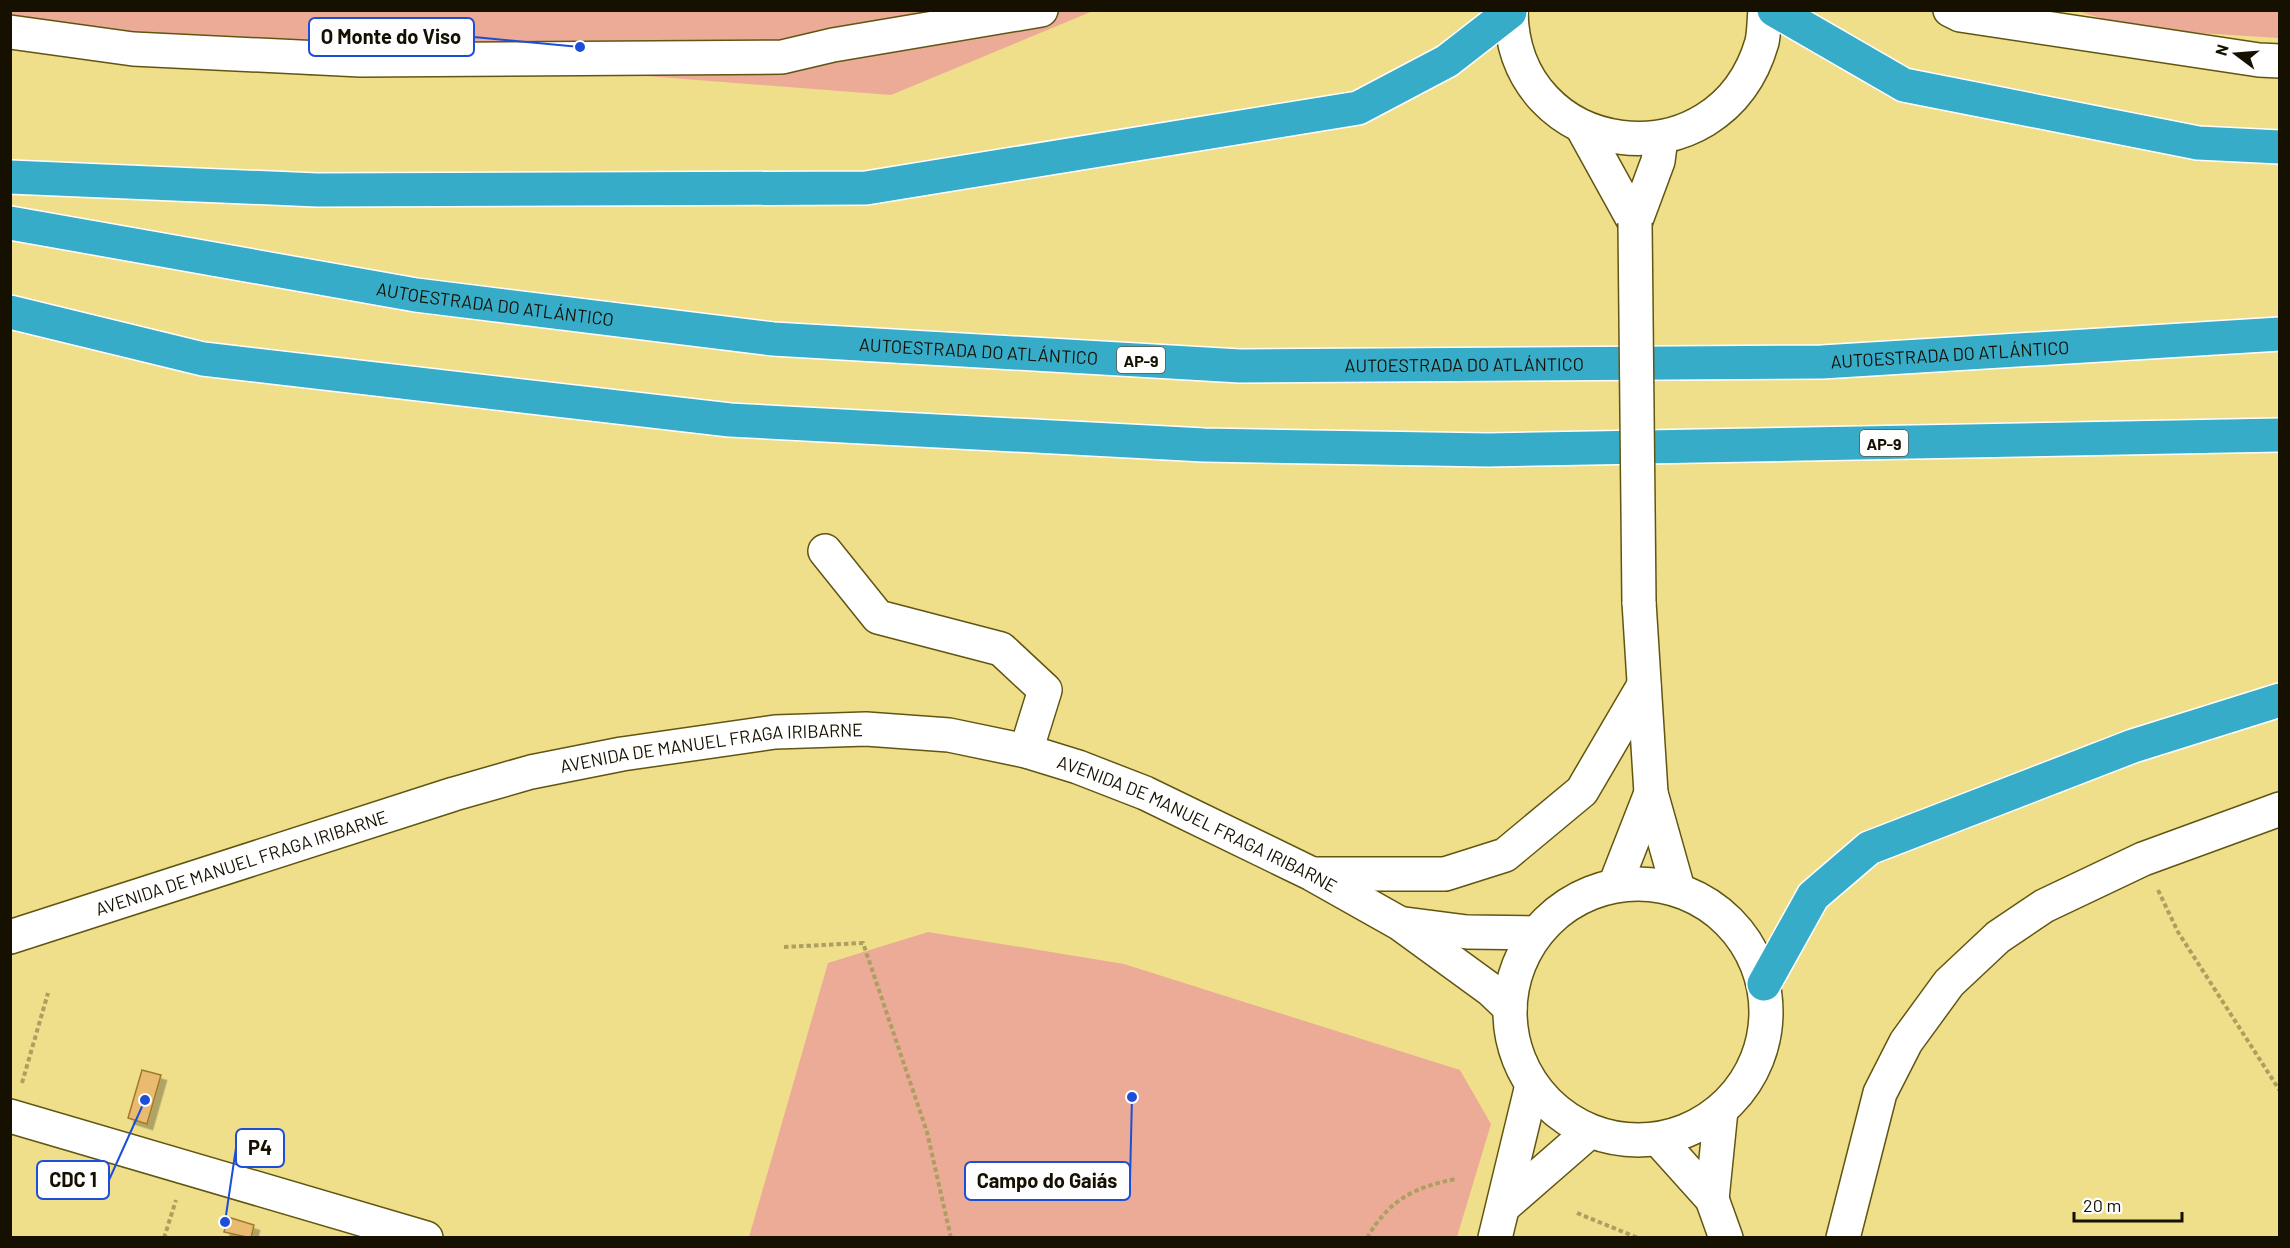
<svg xmlns="http://www.w3.org/2000/svg" width="2290" height="1248" font-family="Barlow,sans-serif">
  <style>
    .green { fill: #ebab97 }
    .building { fill: #e8bb71; stroke: #a3782c; stroke-width: 1.5; filter: url(#shadow) }
    .lines { fill: none; stroke-linecap: round; stroke-linejoin: round }
    .minor-casing { stroke: #615512; stroke-width: 36 }
    .highway-casing { stroke: #fff; stroke-width: 36 }
    .path { stroke: #ac9f60; stroke-width: 4; stroke-dasharray: 4.5 3; stroke-linecap: butt }
    .minor { stroke: #fff; stroke-width: 33 }
    .highway { stroke: #37acc9; stroke-width: 33 }
    .minor-bridge-casing { stroke: #615512; stroke-width: 36; stroke-linecap: butt }
    .minor-bridge { stroke: #fff; stroke-width: 33 }
    .labels { text-anchor: middle; dominant-baseline: central; stroke-width: 4.5; stroke-linejoin: round; paint-order: stroke }
    .shield { fill: #fefefe; stroke: #5b574c; stroke-width: 1.5 }
    .shield-label { font-size: 16px; font-weight: bold; fill: #151000 }
    .street-label { font-size: 18px; fill: #151000; stroke: #fefefe }
    .leader { fill: none; stroke: #1d4ed8; stroke-width: 2 }
    .callout-dot { fill: #1d4ed8; stroke: #fefefe; stroke-width: 2 }
    .callout { fill: #fefefe; stroke: #1d4ed8; stroke-width: 2 }
    .callout-label { font-size: 20px; text-anchor: middle; font-weight: bold; fill: #151000 }
  </style>
  <defs>
    <filter id="shadow"><feDropShadow dx="5.5" dy="5.5" stdDeviation="0" flood-color="#0004"/></filter>
  </defs>
  <rect width="100%" height="100%" fill="#efdf8b"/>
  <!-- green -->
  <g class="green">
    <path d="M10 11H1093L891 95 608 73 311 76 11 20Z"/>
    <path d="M2078 11H2279V38L2135 29Z"/>
    <path d="M928 932 1124 964 1460 1070 1491 1124 1457 1237H749L828 963Z"/>
  </g>
  <!-- building -->
  <g class="building">
    <path d="M142 1070 161 1075 147 1124 128 1118Z"/>
    <path d="M228 1217 254 1225 251 1238 224 1232Z"/>
  </g>
  <g class="lines">
    <!-- minor casing -->
    <g class="minor-casing">
      <g id="minor">
        <path d="M1511 10C1512 161 1720 188 1762 42 1764 33 1764 21 1765 10"/>
        <path d="M1950 10 1960 15 2259 60 2280 61"/>
        <path d="M10 32 133 49 361 60 782 57 833 45 1041 10"/>
        <path d="M1582 127 1635 223"/>
        <path d="M1635 223 1658 161 1661 138"/>
        <path d="M825 551 878 617 1001 649 1045 690 1026 751"/>
        <path d="M1639 602 1651 793 1678 889"/>
        <path d="M1314 874H1445L1505 855 1582 791 1644 685"/>
        <circle cx="1638" cy="1012" r="128"/>
        <path d="M1615 885 1651 793"/>
        <path d="M1405 924 1467 932 1537 933"/>
        <path id="s1" d="M10 937 454 794 531 772 622 754 775 732 866 729 949 735 1026 751 1078 767 1145 793 1312 874 1399 923 1491 990 1510 1008"/>
        <path d="M10 1116 426 1238"/>
        <path d="M1659 1140 1712 1199 1726 1238"/>
        <path d="M1712 1199 1721 1110"/>
        <path d="M1504 1206 1589 1132"/>
        <path d="M1495 1238 1532 1085"/>
        <path d="M1843 1238 1880 1093 1906 1042 1949 983 1998 937 2044 906 2143 859 2280 809"/>
      </g>
    </g>
    <!-- highway casing -->
    <g class="highway-casing">
      <g id="highway">
        <path d="M1774 10 1904 85 2198 143 2280 147"/>
        <path d="M10 177 317 190 866 188 1358 108 1447 61 1510 12"/>
        <path id="s2" d="M10 223 416 295 773 339 1240 366 1822 362 2280 334"/>
        <path d="M10 312 203 359 730 420 1204 445 1488 450 2280 435"/>
        <path d="M1764 984 1813 896 1869 848 2133 746 2280 700"/>
      </g>
    </g>
    <!-- path -->
    <g class="path">
      <path d="M2158 890 2178 932 2280 1091"/>
      <path d="M784 947 863 943 927 1132 951 1238"/>
      <path d="M22 1083 48 993"/>
      <path d="M1577 1213 1638 1238"/>
      <path d="M164 1238 176 1200"/>
      <path d="M1367 1238C1389 1200 1414 1187 1456 1179"/>
    </g>
    <!-- minor -->
    <use href="#minor" class="minor"/>
    <!-- highway -->
    <use href="#highway" class="highway"/>
    <!-- minor-bridge casing -->
    <g class="minor-bridge-casing">
      <path id="minor-bridge" d="M1635 223 1639 602"/>
    </g>
    <!-- minor-bridge -->
    <use href="#minor-bridge" class="minor-bridge"/>
  </g>
  <g class="labels">
    <!-- shield labels -->
    <g class="shield">
      <rect x="1117" y="347" width="48" height="26" rx="4.5"/>
      <rect x="1860" y="430" width="48" height="26" rx="4.5"/>
    </g>
    <g class="shield-label">
      <text x="1141" y="360">AP-9</text>
      <text x="1884" y="443">AP-9</text>
    </g>
    <!-- street labels -->
    <g class="street-label">
      <text stroke="none"><textPath href="#s2" startOffset="492">AUTOESTRADA DO ATLÁNTICO</textPath></text>
      <text stroke="none"><textPath href="#s2" startOffset="978">AUTOESTRADA DO ATLÁNTICO</textPath></text>
      <text stroke="none"><textPath href="#s2" startOffset="1950">AUTOESTRADA DO ATLÁNTICO</textPath></text>
      <text stroke="none"><textPath href="#s2" startOffset="1464">AUTOESTRADA DO ATLÁNTICO</textPath></text>
      <text stroke="none"><textPath href="#s1" startOffset="729">AVENIDA DE MANUEL FRAGA IRIBARNE</textPath></text>
      <text stroke="none"><textPath href="#s1" startOffset="1233">AVENIDA DE MANUEL FRAGA IRIBARNE</textPath></text>
      <text stroke="none"><textPath href="#s1" startOffset="243">AVENIDA DE MANUEL FRAGA IRIBARNE</textPath></text>
    </g>
  </g>
  <!-- callouts -->
  <path class="leader" d="M580 47L474 37M225 1222L236 1148M145 1100L109 1180M1132 1097L1130 1181"/>
  <g class="callout-dot">
    <circle cx="580" cy="47" r="6"/>
    <circle cx="225" cy="1222" r="6"/>
    <circle cx="145" cy="1100" r="6"/>
    <circle cx="1132" cy="1097" r="6"/>
  </g>
  <g class="callout">
    <rect x="309" y="18" width="165" height="38" rx="6"/>
    <rect x="236" y="1129" width="48" height="38" rx="6"/>
    <rect x="37" y="1161" width="72" height="38" rx="6"/>
    <rect x="965" y="1162" width="165" height="38" rx="6"/>
  </g>
  <g class="callout-label">
    <text x="391" y="44">O Monte do Viso</text>
    <text x="260" y="1155">P4</text>
    <text x="73" y="1187">CDC 1</text>
    <text x="1047" y="1188">Campo do Gaiás</text>
  </g>
  <!-- border -->
  <rect width="2290" height="1248" fill="none" stroke="#151000" stroke-width="24"/>
  <!-- north arrow -->
  <g transform="translate(2236 54) rotate(286)" stroke="#fefefe" stroke-width="4.5" paint-order="stroke">
  <path d="M0-4.5L10 22L0 15L-10 22Z" fill="#151000"/>
  <text y="-9" font-size="16" font-weight="bold" text-anchor="middle" fill="#151000">N</text>
  </g>
  <!-- scale -->
  <path d="M2074 1212v9h108v-9" fill="none" stroke="#151000" stroke-width="3"/>
  <text x="2083" y="1212" font-size="18" fill="#151000" stroke="#fefefe" stroke-width="4.5" paint-order="stroke">20 m</text>
</svg>
